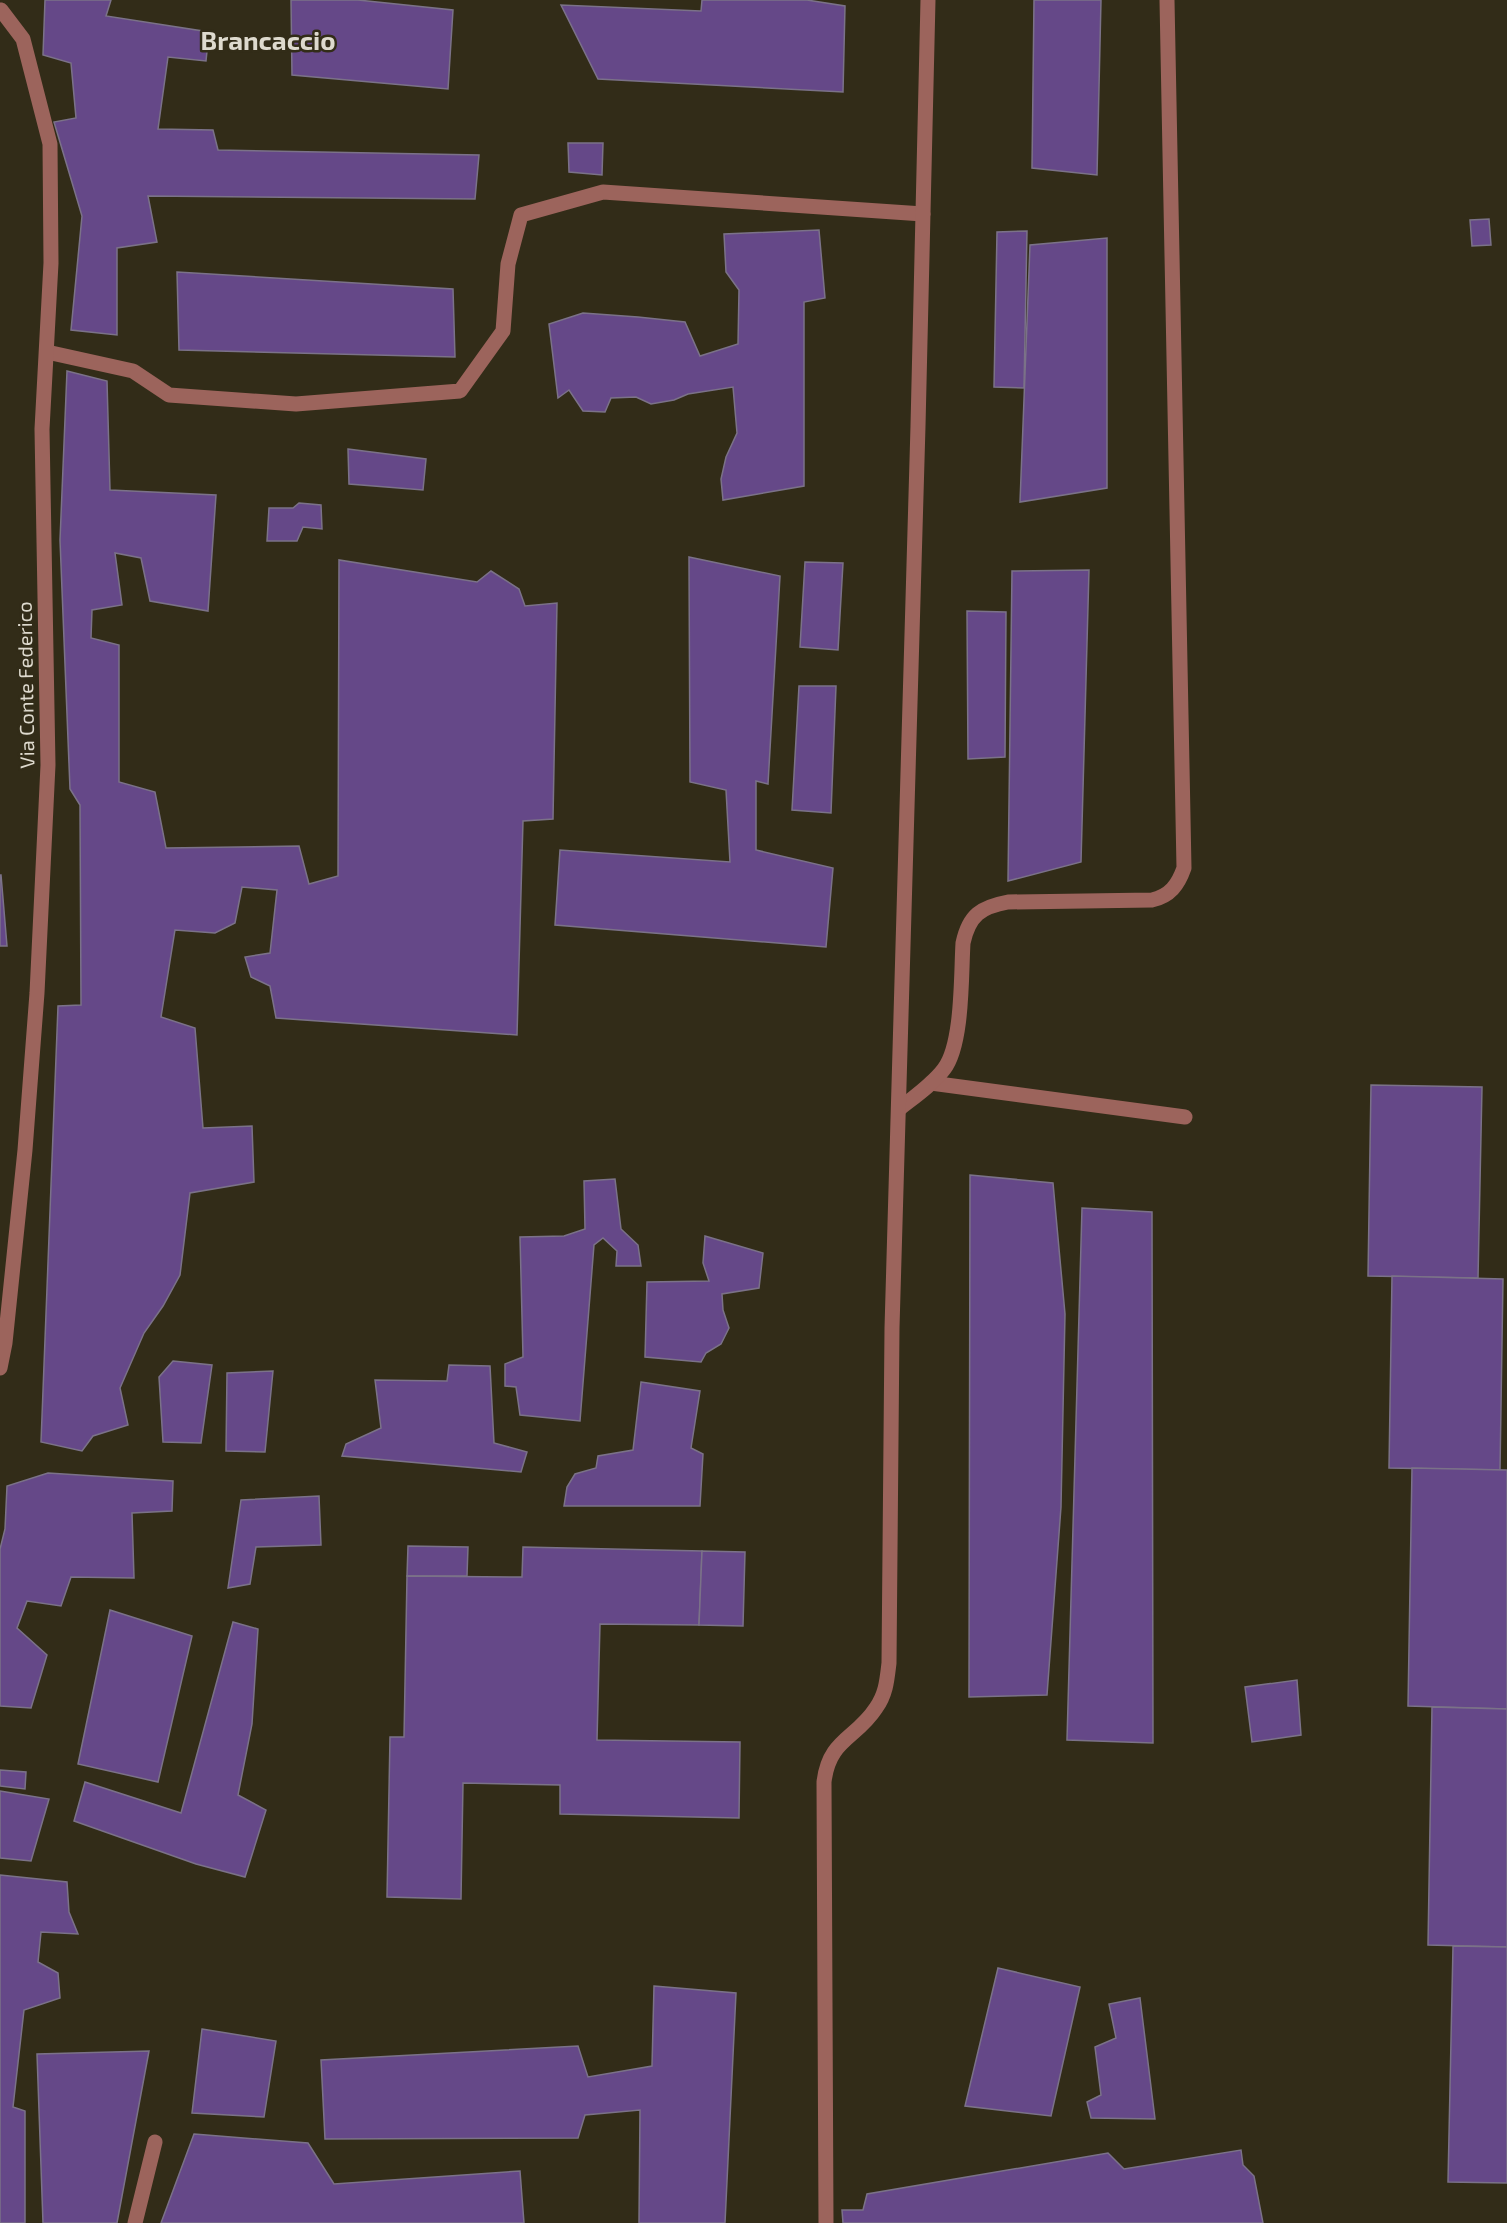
<svg xmlns="http://www.w3.org/2000/svg" width="1507" height="2223" font-family="'Exo 2',sans-serif">
  <style>
    .building { fill: #654888; stroke: #7b7288; stroke-width: 1.5 }
    .lines { fill: none; stroke-linecap: round; stroke-linejoin: round }
    .minor { stroke: #9c645c; stroke-width: 15 }
    .labels { text-anchor: middle; dominant-baseline: central; stroke-width: 5; stroke-linejoin: round; paint-order: stroke }
    .street-label { font-size: 20px; fill: #dedace; stroke: #322c18 }
    .district-label { font-size: 26px; font-weight: bold; fill: #dedace; stroke: #322c18 }
  </style>
  <rect width="100%" height="100%" fill="#322c18"/>
  <!-- building -->
  <g class="building">
    <path d="M45 0H111L106 16 209 32 206 61 168 57 158 129 213 130 218 150 479 155 475 199 148 196 157 242 117 248V335L71 330 82 216 54 122 76 118 71 63 43 55Z"/>
    <path d="M291 0H358L453 10 448 89 292 75Z"/>
    <path d="M702 0H807L845 6 843 92 598 79 561 5 701 11Z"/>
    <path d="M1034 0H1101L1097 175 1032 168Z"/>
    <path d="M568 143H603L602 175 569 172Z"/>
    <path d="M1489 219 1491 245 1472 246 1470 220Z"/>
    <path d="M819 230 825 298 804 302V486L723 500 721 479 726 457 737 433 733 387 688 394 674 400 651 404 636 397 611 398 605 412 583 411 569 390 558 398 549 324 583 313 638 317 685 322 700 356 738 344 739 290 726 272 724 234Z"/>
    <path d="M1027 231 1024 388 994 387 997 232Z"/>
    <path d="M1107 238V488L1020 502 1030 245Z"/>
    <path d="M177 272 453 289 455 357 179 350Z"/>
    <path d="M67 371 107 381 110 490 216 495 208 611 150 601 141 558 115 553 122 605 92 610 91 638 119 645V782L155 792 166 848 299 846 309 884 338 876 339 560 477 582 491 571 519 589 525 606 557 603 553 819 523 821 517 1035 276 1018 270 986 251 977 245 957 270 953 277 890 242 887 235 923 215 933 175 930 161 1017 195 1028 203 1128 252 1126 254 1182 190 1193 180 1275 163 1306 144 1333 120 1388 128 1425 93 1436 82 1451 41 1442 58 1006 81 1005 80 805 70 789 60 540Z"/>
    <path d="M348 449 426 459 423 490 349 484Z"/>
    <path d="M299 503 321 505 322 529 303 527 297 541H267L269 508H293Z"/>
    <path d="M689 557 780 576 768 784 756 781V850L833 868 826 947 555 925 560 850 730 862 726 790 690 782Z"/>
    <path d="M805 562 843 563 838 650 800 647Z"/>
    <path d="M1089 570 1081 862 1008 881 1012 571Z"/>
    <path d="M967 611 1006 612 1005 757 968 759Z"/>
    <path d="M799 686H836L831 813 792 810Z"/>
    <path d="M0 875H1L7 946H0Z"/>
    <path d="M1371 1085 1482 1087 1478 1278 1368 1276Z"/>
    <path d="M970 1175 1053 1183 1065 1314 1061 1507 1047 1695 969 1697Z"/>
    <path d="M615 1179 621 1229 638 1245 641 1266H616L617 1251 603 1238 594 1245 580 1421 520 1415 516 1387 505 1386V1364L523 1357 520 1237 564 1236 585 1229 584 1181Z"/>
    <path d="M1082 1208 1152 1212 1153 1743 1067 1740Z"/>
    <path d="M705 1236 763 1253 759 1288 722 1294 723 1310 729 1328 721 1344 706 1353 701 1362 645 1357 647 1282 709 1281 703 1263Z"/>
    <path d="M1392 1276 1503 1279 1500 1470 1389 1468Z"/>
    <path d="M173 1361 212 1365 201 1443 163 1442 159 1377Z"/>
    <path d="M449 1365 490 1366 494 1443 527 1452 521 1472 342 1456 346 1444 381 1428 375 1380 447 1381Z"/>
    <path d="M273 1371 265 1452 226 1451 227 1373Z"/>
    <path d="M641 1382 700 1391 691 1448 703 1454 700 1506H564L567 1487 575 1474 596 1468 598 1456 633 1450Z"/>
    <path d="M1412 1468 1507 1470V1709L1408 1706Z"/>
    <path d="M48 1473 173 1481 172 1511 132 1513 134 1578 71 1577 61 1606 27 1601 17 1628 47 1655 31 1708 0 1706V1549L5 1529 7 1486Z"/>
    <path d="M319 1496 321 1545 256 1547 250 1584 228 1588 241 1500Z"/>
    <path d="M408 1546 468 1547 467 1576H407Z"/>
    <path d="M523 1547 702 1551 699 1625 600 1624 597 1740 740 1742 739 1818 560 1814V1785L463 1783 461 1899 387 1897 390 1737H404L407 1576 522 1577Z"/>
    <path d="M702 1551 745 1552 743 1626 699 1625Z"/>
    <path d="M110 1610 192 1636 158 1782 78 1764Z"/>
    <path d="M233 1622 258 1629 252 1724 238 1795 266 1810 245 1877 196 1864 74 1821 85 1782 181 1813Z"/>
    <path d="M1297 1680 1301 1735 1252 1742 1245 1687Z"/>
    <path d="M1432 1707 1507 1709V1947L1428 1945Z"/>
    <path d="M0 1770 26 1772 25 1789 0 1786Z"/>
    <path d="M0 1791 49 1799 31 1861 0 1858Z"/>
    <path d="M0 1875 67 1882 69 1912 78 1934 41 1932 38 1962 58 1973 60 1998 24 2010 13 2107 25 2111V2223H0Z"/>
    <path d="M1453 1946 1507 1947V2183L1448 2182Z"/>
    <path d="M998 1968 1080 1987 1051 2116 965 2106Z"/>
    <path d="M654 1986 736 1993 725 2223H639L640 2110 585 2115 578 2138 325 2139 321 2060 578 2046 588 2077 652 2066Z"/>
    <path d="M1140 1998 1155 2119 1091 2118 1087 2102 1101 2095 1095 2047 1116 2038 1109 2004Z"/>
    <path d="M202 2029 276 2041 264 2117 192 2113Z"/>
    <path d="M149 2051 117 2223H43L37 2054Z"/>
    <path d="M194 2134 308 2143 334 2184 520 2171 524 2223H161Z"/>
    <path d="M1241 2150 1243 2165 1254 2176 1263 2223H843L842 2210H863L867 2194 1108 2153 1124 2169Z"/>
  </g>
  <g class="lines">
    <!-- minor -->
    <g class="minor">
      <path d="M47 352 133 371 169 395 296 404 460 391 503 331 508 264 521 215 603 192 923 214"/>
      <path d="M931 1083 1185 1117"/>
      <path d="M899 1109C914 1097 932 1085 944 1069 963 1044 961 975 963 943 969 915 981 907 1008 902L1152 900C1170 896 1178 885 1184 868L1167 0"/>
      <path d="M0 1368 5 1343 25 1150 37 993 48 765 42 429 51 263 50 144 23 39 1 10"/>
      <path d="M135 2223 155 2142"/>
      <path d="M826 2223 824 1782C829 1739 856 1739 876 1708 886 1694 887 1680 889 1663L892 1328 918 426 928 0"/>
    </g>
  </g>
  <g class="labels">
    <!-- street labels -->
    <g class="street-label">
      <text transform="translate(25 685) rotate(-91)">Via Conte Federico</text>
    </g>
    <!-- district labels -->
    <g class="district-label">
      <text x="268" y="39">Brancaccio</text>
    </g>
  </g>
</svg>
